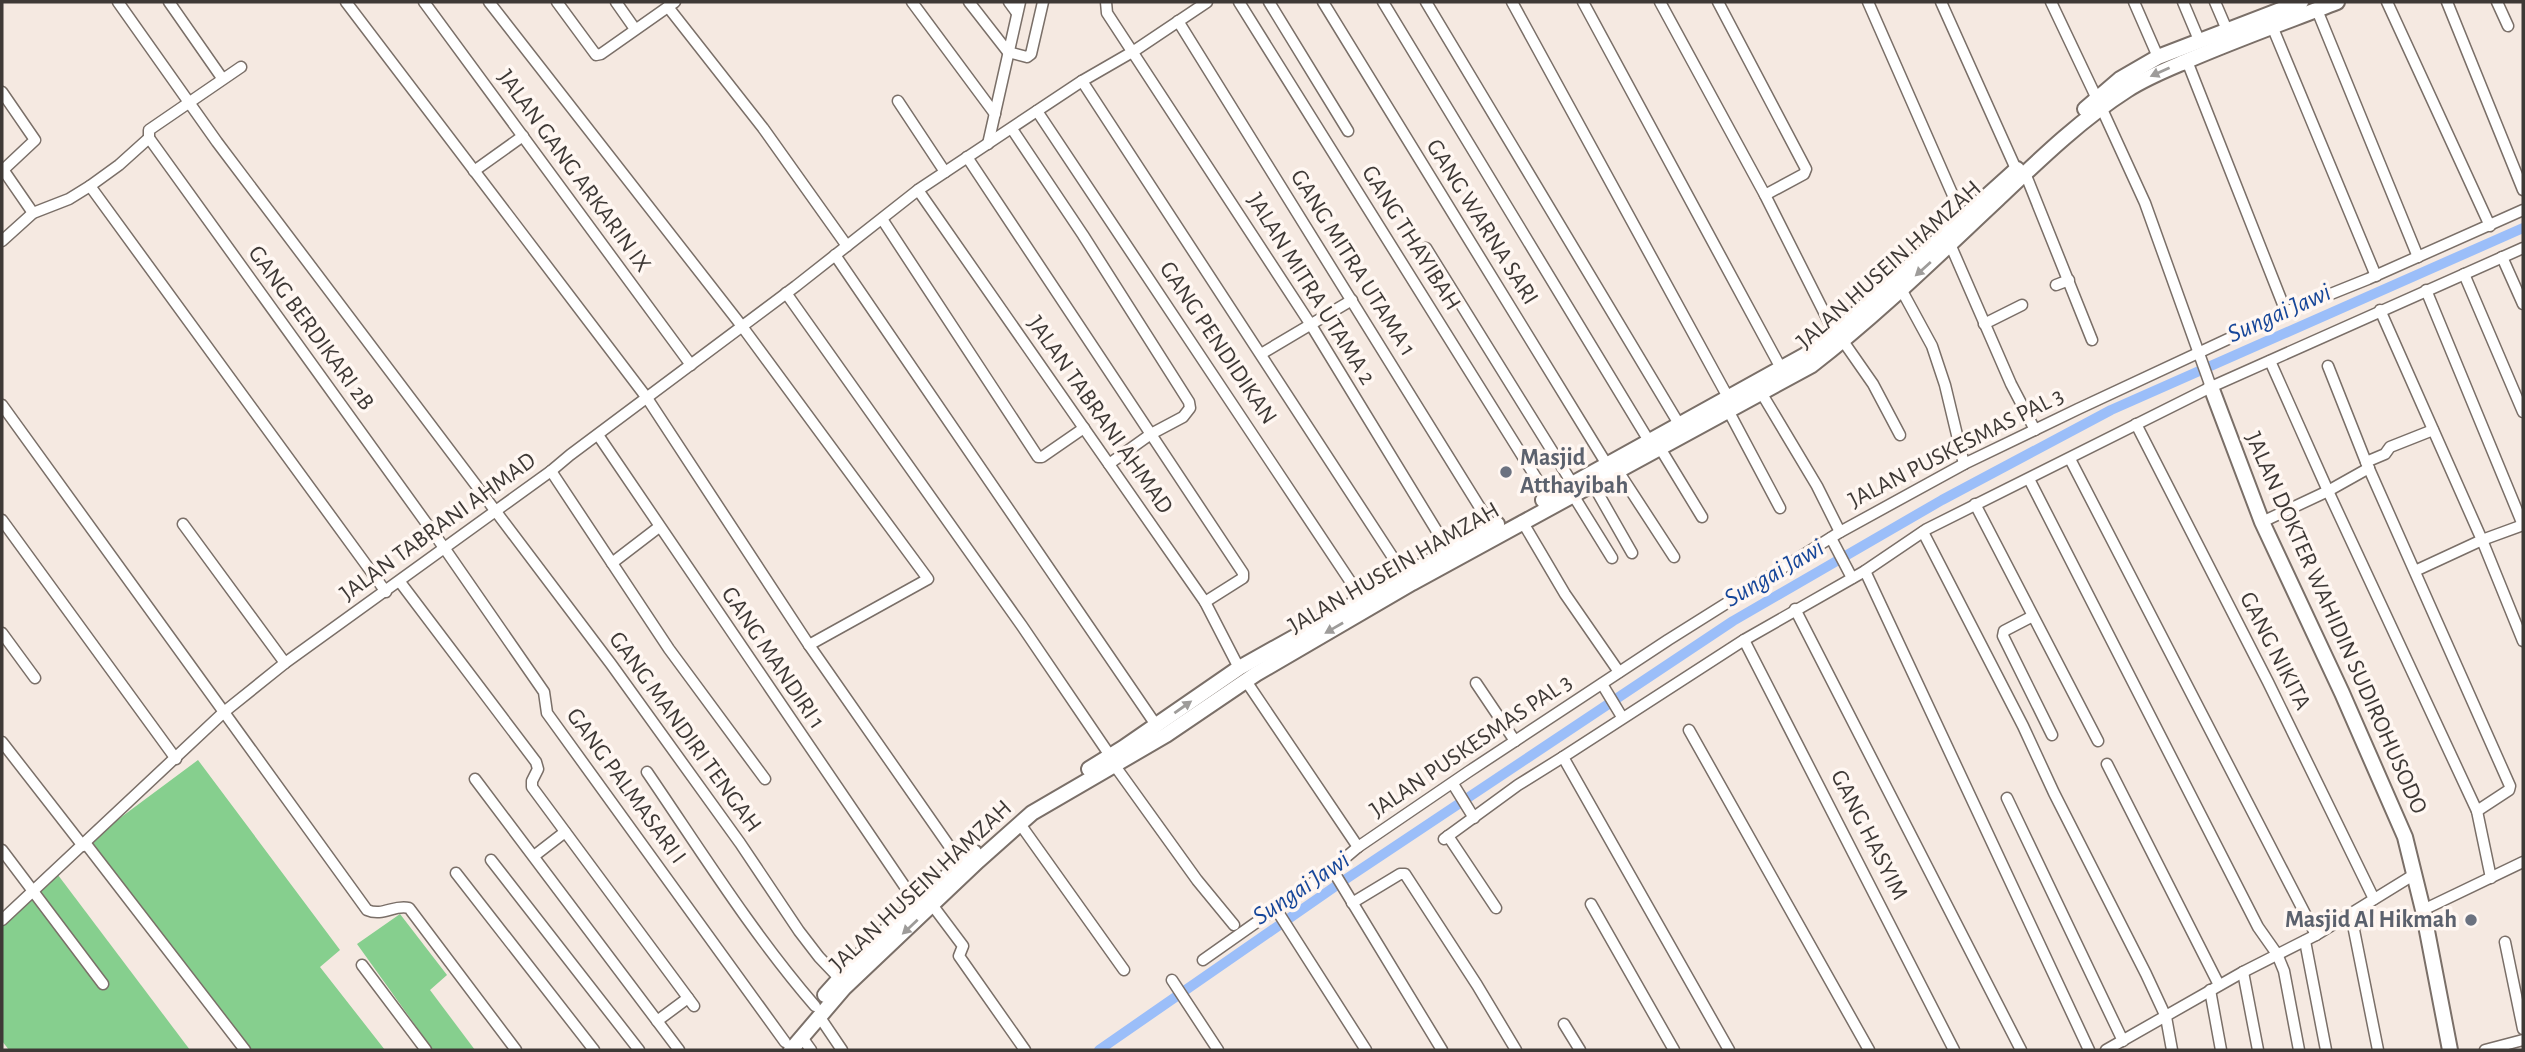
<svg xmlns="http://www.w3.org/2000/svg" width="2525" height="1052" font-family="'Alegreya Sans',sans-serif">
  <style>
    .forest { fill: #86cf8e }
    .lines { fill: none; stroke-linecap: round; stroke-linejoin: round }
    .canal { stroke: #9bbef9; stroke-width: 10 }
    .street-casing { stroke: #7a6f68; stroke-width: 13 }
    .secondary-casing { stroke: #7a6f68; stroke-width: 18 }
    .street { stroke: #fff; stroke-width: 10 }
    .secondary { stroke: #fff; stroke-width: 14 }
    .oneway { fill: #9e9c9a }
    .worship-dot { fill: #6b7280; stroke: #fff7f2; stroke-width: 2.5 }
    .labels { text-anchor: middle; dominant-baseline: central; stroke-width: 7; stroke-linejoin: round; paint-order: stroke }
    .street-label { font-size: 24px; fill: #3e3936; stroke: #fff7f2 }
    .worship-label { font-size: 24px; font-weight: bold; fill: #5b616d; stroke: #fff7f2; text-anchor: start }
    .water-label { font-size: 26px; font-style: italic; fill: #164699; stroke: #fff7f2 }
  </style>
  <rect width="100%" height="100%" fill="#f5e9e1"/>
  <!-- forest -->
  <g class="forest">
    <path d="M198 760 340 950 320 967 385 1050H248L89 841Z"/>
    <path d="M58 875 190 1050H9L2 1041V926Z"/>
    <path d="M400 914 447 975 430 990 475 1050H433L357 944Z"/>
  </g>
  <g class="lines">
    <!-- canal -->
    <path class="canal" d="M1099 1050 1343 881 1733 621 1942 500 2111 410 2523 228"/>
    <!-- street casing -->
    <g class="street-casing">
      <g id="street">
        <path d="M118 2 217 142 611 664 740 843 799 931 819 957 839 978"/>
        <path d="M169 2 222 78"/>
        <path d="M346 2 647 398 809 645 961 863"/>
        <path d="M424 2 691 365"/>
        <path d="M489 2 741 325 928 579 809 645"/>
        <path d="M557 2 596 55 601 54 675 2"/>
        <path d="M616 2 635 29"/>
        <path d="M912 2 995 114"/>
        <path d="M969 2 1008 52 1027 57 1031 54 1043 2"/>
        <path d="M1009 2 1017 13"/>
        <path d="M1106 2 1107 13 1311 325 1449 551"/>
        <path d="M1239 2 1548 497"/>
        <path d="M1269 2 1348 131"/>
        <path d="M1323 2 1606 463"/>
        <path d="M1383 2 1649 441"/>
        <path d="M1426 2 1679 424"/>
        <path d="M1512 2 1729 399"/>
        <path d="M1583 2 1782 370"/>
        <path d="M1660 2 1765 195 1834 332"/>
        <path d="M1718 2 1806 169 1804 174 1765 195"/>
        <path d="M1868 2 1962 216"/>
        <path d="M1941 2 2016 169"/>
        <path d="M2051 2 2097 99"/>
        <path d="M2134 2 2158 57"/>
        <path d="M2183 2 2199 40"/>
        <path d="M2215 2 2227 30"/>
        <path d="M2387 2 2490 226"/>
        <path d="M2447 2 2523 190"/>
        <path d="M2497 2 2508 26"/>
        <path d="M668 7 763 128 847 246"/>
        <path d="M2317 10 2418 257"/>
        <path d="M1178 21 1492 527"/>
        <path d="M2272 26 2376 276"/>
        <path d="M2187 61 2286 312"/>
        <path d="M241 67 149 130V138L445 549 544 692 547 713 785 1042"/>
        <path d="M1082 81 1405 576"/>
        <path d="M2 92 35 140 3 170"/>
        <path d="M898 101 945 172"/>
        <path d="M2101 107 2145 203 2211 387"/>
        <path d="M1037 111 1362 599"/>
        <path d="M1012 129 1083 235 1189 402 1190 408 1183 417 1151 434 1109 464"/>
        <path d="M988 144 1020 2"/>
        <path d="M967 157 1243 573V578L1205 602"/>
        <path d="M2 168 33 213"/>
        <path d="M474 171 523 136"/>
        <path d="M2025 173 2092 340"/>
        <path d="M90 186 386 592"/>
        <path d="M918 190 1205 602 1239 668"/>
        <path d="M882 219 1038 457H1042L1084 428"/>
        <path d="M2 241 33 213 69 199 90 186 119 165 149 138"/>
        <path d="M1950 244 2011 384 2035 430"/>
        <path d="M1426 248 1572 483"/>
        <path d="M835 255 1156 725"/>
        <path d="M2502 257 2523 304"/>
        <path d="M2464 274 2523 412"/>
        <path d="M2056 285 2069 280"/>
        <path d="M1901 289 1932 346 1945 385 1964 464"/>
        <path d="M2426 290 2523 525"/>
        <path d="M786 293 1022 626 1111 757"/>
        <path d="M2380 310 2482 540 2523 641"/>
        <path d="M1984 324 2022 305"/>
        <path d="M1843 341 1873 384 1900 435"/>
        <path d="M1261 354 1352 300"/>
        <path d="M2270 361 2328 491 2477 811 2491 878"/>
        <path d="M2328 366 2366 462 2510 786 2509 790 2477 811"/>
        <path d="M1762 394 1817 486 1840 532"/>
        <path d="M2 405 367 910C383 917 394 904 409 908L516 1050"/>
        <path d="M1729 412 1780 508"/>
        <path d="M2136 424 2268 682 2374 899"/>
        <path d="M598 435 916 903"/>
        <path d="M1660 448 1702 517"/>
        <path d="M2070 459 2316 935"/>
        <path d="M2366 462 2385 454 2390 447 2433 430"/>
        <path d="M551 471 669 649 765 779"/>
        <path d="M1618 471 1674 557"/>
        <path d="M2029 479 2258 927 2277 954 2284 971 2299 1050"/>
        <path d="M1591 481 1632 553"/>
        <path d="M1573 495 1612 558"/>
        <path d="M1975 504 2098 741"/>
        <path d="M2 520 176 759"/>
        <path d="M1522 521 1565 594 1619 672"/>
        <path d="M2262 522 2328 491 2369 468"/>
        <path d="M183 524 285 663"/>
        <path d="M1923 532 2023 726 2054 793 2146 974 2166 1017 2172 1050"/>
        <path d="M1831 538 1852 578"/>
        <path d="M612 563 659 527"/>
        <path d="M1865 571 2089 1050"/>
        <path d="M2415 571 2482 540 2523 525"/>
        <path d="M400 582 536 762 538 769 532 781V787L694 1006"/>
        <path d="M1795 609 2021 1050"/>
        <path d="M2031 617 2004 631 2003 636 2052 735"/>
        <path d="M2 633 35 678"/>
        <path d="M1744 640 1954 1050"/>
        <path d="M1246 681 1358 847"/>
        <path d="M1476 683 1515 741"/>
        <path d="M1602 684 1622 717"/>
        <path d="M1689 730 1869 1050"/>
        <path d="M2 742 83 846"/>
        <path d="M2107 764 2219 985"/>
        <path d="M1115 766 1197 880 1234 925"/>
        <path d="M647 772C701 851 752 933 815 1006"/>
        <path d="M475 779 679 1050"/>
        <path d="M1453 784 1474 818"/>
        <path d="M2007 798 2123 1041"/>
        <path d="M1020 824 1124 970"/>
        <path d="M1448 836 1496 908"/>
        <path d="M1444 839 1518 785 1563 757"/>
        <path d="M86 844 245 1050"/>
        <path d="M2 850 103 984"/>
        <path d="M534 856 565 832"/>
        <path d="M491 860 639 1050"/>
        <path d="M1332 869 1442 1050"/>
        <path d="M456 873 594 1050"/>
        <path d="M1352 903 1400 874H1405L1477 985 1516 1050"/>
        <path d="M1591 904 1674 1050"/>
        <path d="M933 906 963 946 959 956 1025 1050"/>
        <path d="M1276 909 1366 1050"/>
        <path d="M2423 910 2523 862"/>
        <path d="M2351 915 2378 1050"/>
        <path d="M2 920 224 712 285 663 551 471 570 455 796 286 918 190 1082 81 1134 51 1207 2"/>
        <path d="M2305 941 2326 1050"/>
        <path d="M2505 942 2523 1029"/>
        <path d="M1203 960 1332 869 1358 847 1468 772 1668 640 1840 532 1964 464 2078 409 2286 312 2368 279 2523 210"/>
        <path d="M362 965 426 1050"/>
        <path d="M2243 972 2258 1050"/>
        <path d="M1172 980 1218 1050"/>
        <path d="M2210 990 2221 1050"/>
        <path d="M819 1016 842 1050"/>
        <path d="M657 1021 688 998"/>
        <path d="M1564 1024 1580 1050"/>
        <path d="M801 1036 811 1050"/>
        <path d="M1729 1050 1563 757 1744 640 1865 571 1927 529 2211 387 2523 248"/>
        <path d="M2106 1050 2243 972 2316 935 2415 874"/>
        <path d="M2485 1050 2523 1040"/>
      </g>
    </g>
    <!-- secondary casing -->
    <g class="secondary-casing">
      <g id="secondary">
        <path d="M2085 109 2120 79 2158 57 2301 2"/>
        <path d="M2211 387 2262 522 2342 693 2405 837 2423 910 2450 1050"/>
        <path d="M1543 500 1805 355 1837 331 2017 169"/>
        <path d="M1089 769 1123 748 1239 668 1497 524"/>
        <path d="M825 995 868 947 974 852"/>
        <path d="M791 1050 844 988 978 861 1032 813 1166 735 1256 674 1412 583 1812 365C1878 314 1937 256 1998 199 2038 161 2080 120 2127 90 2147 77 2168 69 2189 60 2238 39 2288 21 2337 2"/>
      </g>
    </g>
    <!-- street -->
    <use href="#street" class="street"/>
    <!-- secondary -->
    <use href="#secondary" class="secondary"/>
  </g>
  <!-- one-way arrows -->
  <defs><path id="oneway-solid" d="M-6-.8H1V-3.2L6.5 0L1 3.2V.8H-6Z" transform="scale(1.75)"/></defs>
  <g class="oneway">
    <use href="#oneway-solid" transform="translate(2160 72) rotate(156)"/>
    <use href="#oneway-solid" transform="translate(1923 269) rotate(138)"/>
    <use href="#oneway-solid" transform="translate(1334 628) rotate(150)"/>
    <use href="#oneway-solid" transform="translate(1183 707) rotate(-35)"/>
    <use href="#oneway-solid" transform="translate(910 927) rotate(137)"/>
  </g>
  <!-- markers -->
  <g class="worship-dot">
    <circle cx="1506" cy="472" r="7"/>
    <circle cx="2471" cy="920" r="7"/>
  </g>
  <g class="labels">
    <!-- street labels -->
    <g class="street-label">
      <text transform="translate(574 171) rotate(54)">JALAN GANG ARKARIN IX</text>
      <text transform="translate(1482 222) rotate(58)">GANG WARNA SARI</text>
      <text transform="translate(1411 238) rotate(58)">GANG THAYIBAH</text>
      <text transform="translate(1353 263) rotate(58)">GANG MITRA UTAMA 1</text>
      <text transform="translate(1889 265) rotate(-42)">JALAN HUSEIN HAMZAH</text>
      <text transform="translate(1311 289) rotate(58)">JALAN MITRA UTAMA 2</text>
      <text transform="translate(311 328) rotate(54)">GANG BERDIKARI 2B</text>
      <text transform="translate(1218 343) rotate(56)">GANG PENDIDIKAN</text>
      <text transform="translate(1100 415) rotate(55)">JALAN TABRANI AHMAD</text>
      <text transform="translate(1956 448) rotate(-27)">JALAN PUSKESMAS PAL 3</text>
      <text transform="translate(438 527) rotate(-36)">JALAN TABRANI AHMAD</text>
      <text transform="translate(1394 568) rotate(-30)">JALAN HUSEIN HAMZAH</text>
      <text transform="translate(2336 623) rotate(66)">JALAN DOKTER WAHIDIN SUDIROHUSODO</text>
      <text transform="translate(2275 651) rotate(63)">GANG NIKITA</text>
      <text transform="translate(773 658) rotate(56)">GANG MANDIRI 1</text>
      <text transform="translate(685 732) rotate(54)">GANG MANDIRI TENGAH</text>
      <text transform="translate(1471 746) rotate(-34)">JALAN PUSKESMAS PAL 3</text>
      <text transform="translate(626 786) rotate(54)">GANG PALMASARI I</text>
      <text transform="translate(1869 835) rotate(63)">GANG HASYIM</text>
      <text transform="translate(921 886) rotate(-43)">JALAN HUSEIN HAMZAH</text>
    </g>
    <!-- worship labels -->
    <g class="worship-label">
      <text x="1520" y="458">Masjid<tspan x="1520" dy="28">Atthayibah</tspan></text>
      <text x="2457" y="920" text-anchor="end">Masjid Al Hikmah</text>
    </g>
    <!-- water labels -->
    <g class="water-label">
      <text transform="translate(2279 313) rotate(-24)">Sungai Jawi</text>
      <text transform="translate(1774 573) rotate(-30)">Sungai Jawi</text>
      <text transform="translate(1301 888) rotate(-34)">Sungai Jawi</text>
    </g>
  </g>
  <!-- border -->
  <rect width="2525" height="1052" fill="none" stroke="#3e3936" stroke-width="7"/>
</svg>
